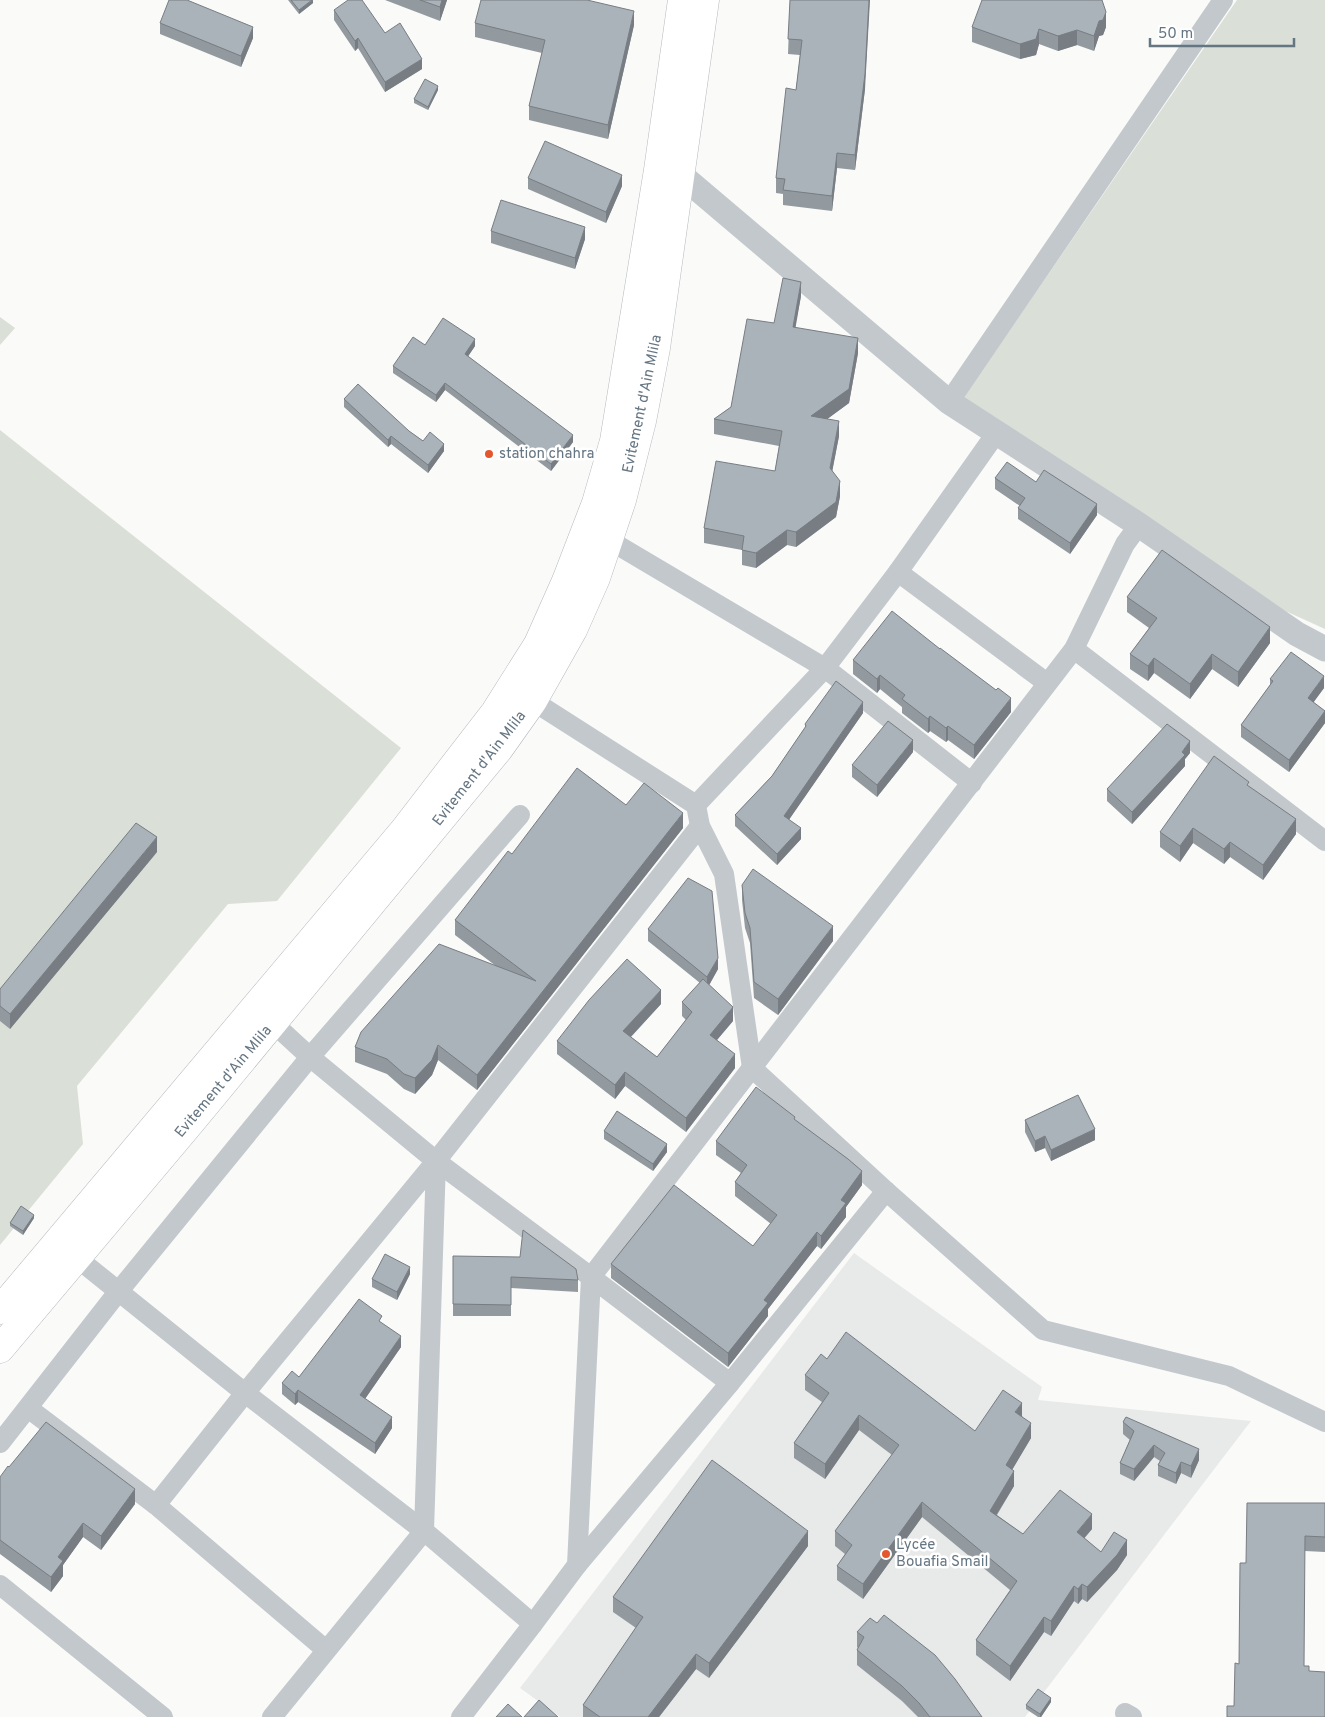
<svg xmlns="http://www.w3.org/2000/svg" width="1325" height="1717" font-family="Overpass,sans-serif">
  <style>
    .built { fill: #e8e9e9 }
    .green { fill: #dadfd7 }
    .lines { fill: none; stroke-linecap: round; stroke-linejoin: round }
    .trunk-casing { stroke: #b4b9bd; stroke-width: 29 }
    .minor { stroke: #c3c8cc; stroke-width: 20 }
    .tertiary { stroke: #c3c8cc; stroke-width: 25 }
    .trunk { stroke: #fff; stroke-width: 28 }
    .wall { fill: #929a9f }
    .shaded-wall { fill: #777d82 }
    .building { fill: #aab3b9; stroke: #777d82 }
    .poi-dot { fill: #e4572e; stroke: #fff; stroke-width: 2 }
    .labels { text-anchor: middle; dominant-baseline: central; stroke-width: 5; stroke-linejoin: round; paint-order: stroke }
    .street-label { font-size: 15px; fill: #657683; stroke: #fff }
    .poi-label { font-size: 15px; fill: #657683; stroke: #fff; text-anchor: start }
  </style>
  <rect width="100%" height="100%" fill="#fafaf8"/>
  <!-- built -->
  <path class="built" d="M854 1253 1042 1387 1038 1400 1251 1421 1025 1717H560L520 1688Z"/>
  <!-- green -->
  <g class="green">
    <path d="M1237 0H1325V629L1281 609 963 398Z"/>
    <path d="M0 317 15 328 0 345Z"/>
    <path d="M0 430 401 748 277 901 228 904 77 1086 83 1144 0 1245Z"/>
  </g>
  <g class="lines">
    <!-- trunk casing -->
    <g class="trunk-casing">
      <g id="trunk">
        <path d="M0 1310 404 830 495 712 538 644 566 581 596 503 614 441 658 170 682 0"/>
        <path d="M0 1349 192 1121 499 749 533 701 573 630 596 578 622 500 642 421 656 348 705 0"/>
      </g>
    </g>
    <!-- minor -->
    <g class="minor">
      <path d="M949 402 1223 0"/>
      <path d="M609 540 825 668 972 783"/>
      <path d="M898 572 1047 683"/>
      <path d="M1074 649 1325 841"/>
      <path d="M533 701 696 805 700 826 724 874 752 1068 886 1191 1043 1330 1229 1376 1325 1422"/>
      <path d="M696 805 825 668 898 572 997 432"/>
      <path d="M273 1023 310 1057 436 1161 700 826"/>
      <path d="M436 1161 591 1277 1074 649 1125 544 1139 525"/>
      <path d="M436 1161 424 1531 533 1624"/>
      <path d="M77 1258 245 1393 156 1505"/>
      <path d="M28 1408 156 1505 326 1650"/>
      <path d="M0 1443 118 1292 310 1057 520 815"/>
      <path d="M577 1565 730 1383"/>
      <path d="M0 1585 163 1717"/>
      <path d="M1125 1713 1132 1717"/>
      <path d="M272 1717 424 1531 245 1393 436 1161"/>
      <path d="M461 1717 533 1624 577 1565 591 1277 730 1383 886 1191"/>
    </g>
    <!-- tertiary -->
    <path class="tertiary" d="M663 171 681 175 949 402 1139 525 1297 634 1325 649"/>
    <!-- trunk -->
    <use href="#trunk" class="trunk"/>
  </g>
  <!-- wall -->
  <g class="wall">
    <path d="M288 0H313V3L299 14Z"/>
    <path d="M385 0H447L440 21Z"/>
    <path d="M790 0 865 89 855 170 837 168 832 211 783 205V194L776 193V178L796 90 800 55 788 54Z"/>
    <path d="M334 10 385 33 422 69 385 92 358 48 355 51 334 20Z"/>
    <path d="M160 23 253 38 241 67 160 34Z"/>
    <path d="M475 23 634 25 608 139 529 120V106L542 53 475 37Z"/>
    <path d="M972 27H1106L1103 35 1099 36 1094 51 1077 45 1058 51 1039 44 1036 55 1020 59 972 42Z"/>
    <path d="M438 90 428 110 414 103V99Z"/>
    <path d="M528 178 622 186 606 223 528 189Z"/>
    <path d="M491 231 585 239 575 269 491 243Z"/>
    <path d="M801 296 795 327 858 353 849 403 827 419 839 436 832 471 840 496 836 517 796 547 787 545 756 568 742 565V550L704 543V528L775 471 779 446 714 434V419L731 407 774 323Z"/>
    <path d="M425 345 475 346 468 356 573 442 551 471 445 390 436 402 393 373V366Z"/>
    <path d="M344 399 409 431 423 441 444 451 428 473 391 444 388 447 344 407Z"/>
    <path d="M995 478 1036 482 1097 515 1070 554 1018 519V508L1020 506 995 489Z"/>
    <path d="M1127 597 1270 643 1238 687 1212 669 1190 699 1154 673 1148 681 1130 669V654L1149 628 1127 612Z"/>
    <path d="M853 660 1011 712 974 759 948 740 946 742 930 731 928 733 902 713V707L880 689 877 693 853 674Z"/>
    <path d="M1270 679 1324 688 1313 702 1325 711V723L1289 772 1241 737V725L1270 685Z"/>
    <path d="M863 713 789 819 801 839 777 865 735 826V815L772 776 805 728V724Z"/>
    <path d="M913 752 877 797 852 777V765Z"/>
    <path d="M1190 753 1185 759V766L1132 824 1107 801V789Z"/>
    <path d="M1249 786 1296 834 1263 880 1230 857 1224 864 1193 843 1180 862 1160 847V832Z"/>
    <path d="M626 805 683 828 477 1090 438 1060 432 1075 415 1094 404 1089 387 1074 355 1062V1047L496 966 455 935V920L512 854Z"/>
    <path d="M157 852 10 1029 0 1021V989Z"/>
    <path d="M742 885 833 941 778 1015 754 998 750 943 745 928 742 900Z"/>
    <path d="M648 929 718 969 709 985 733 1021 717 1040 735 1068 686 1132 625 1086 615 1099 557 1054V1041L661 1004 631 1037 657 1057 686 1020 682 1016V1002L700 983 648 941Z"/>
    <path d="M795 1120 862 1185 846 1207V1217L821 1249 817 1246 768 1309V1316L728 1367 611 1278V1264L753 1246 771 1224 735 1196V1182L741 1173 716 1155V1141Z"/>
    <path d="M1025 1120 1095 1140 1051 1161 1045 1148 1035 1152 1025 1132Z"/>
    <path d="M604 1131 667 1152 653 1171 604 1139Z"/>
    <path d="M34 1218 23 1235 10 1226V1223Z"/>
    <path d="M453 1256 578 1280V1292L511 1288V1316H453Z"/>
    <path d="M410 1274 397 1300 372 1287V1279Z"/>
    <path d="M382 1323 401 1347 365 1399 392 1428 375 1454 298 1402 295 1405 282 1394V1383L299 1377Z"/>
    <path d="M827 1359 975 1431 1022 1416 1031 1438 1012 1470 1014 1486 997 1515 1023 1534 1092 1529 1084 1538 1101 1552 1127 1555 1117 1570 1087 1602 1082 1599 1078 1604 1074 1601 1051 1636 1044 1632 1010 1681 976 1655V1640L1010 1590 922 1517 863 1599 837 1580V1566L845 1554 835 1546V1531L892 1455 859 1430 825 1479 794 1458V1443L822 1402 805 1390V1375Z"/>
    <path d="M1123 1422 1199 1460 1191 1478 1181 1473 1176 1484 1158 1476V1465L1160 1461 1154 1457 1134 1481 1120 1474V1463L1130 1440 1123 1434Z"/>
    <path d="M0 1477 135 1504 101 1550 83 1537 63 1565V1576L51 1592 0 1554Z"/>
    <path d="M1325 1503V1552L1305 1551 1234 1706 1239 1664 1246 1563Z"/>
    <path d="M808 1546 709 1678 696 1669 659 1717H583V1705L636 1628 613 1612V1597Z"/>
    <path d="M857 1632 982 1717H918L902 1701 857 1665V1650L858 1648 857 1647Z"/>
    <path d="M1051 1702 1041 1717H1038L1026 1709V1705Z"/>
  </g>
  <!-- shaded-wall -->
  <g class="shaded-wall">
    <path d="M313 0V3L299 14V10Z"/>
    <path d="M442 0H447L440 21V7Z"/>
    <path d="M869 0H870L865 89 855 170V155Z"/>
    <path d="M634 11V25L608 139V125Z"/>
    <path d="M1106 12V27L1103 35 1099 36 1094 51V36L1099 21Z"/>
    <path d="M253 27V38L241 67V56Z"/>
    <path d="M1039 29V44L1036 55 1020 59V44Z"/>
    <path d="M1077 30V45L1058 51V36Z"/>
    <path d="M358 38V48L355 51V41Z"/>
    <path d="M422 59V69L385 92V82Z"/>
    <path d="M438 86V90L428 110V107Z"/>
    <path d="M837 153V168L832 211V196Z"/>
    <path d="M622 175V186L606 223V212Z"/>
    <path d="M585 227V239L575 269V258Z"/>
    <path d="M801 282V296L793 342V327Z"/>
    <path d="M858 338V353L849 403 811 431V416Z"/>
    <path d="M475 339V346L465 361V354Z"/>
    <path d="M445 383V390L436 402V395Z"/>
    <path d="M839 421V436L830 483V468Z"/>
    <path d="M573 435V442L551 471V464Z"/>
    <path d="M391 436V444L388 447V440Z"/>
    <path d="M444 444V451L428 473V465Z"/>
    <path d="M840 481V496L836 517 796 547V532Z"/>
    <path d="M1097 504V515L1070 554V543Z"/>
    <path d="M787 530V545L756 568V553Z"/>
    <path d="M1270 627V643L1238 687V672Z"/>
    <path d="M1212 654V669L1190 699V684Z"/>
    <path d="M1154 658V673L1148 681V666Z"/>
    <path d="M880 675V689L877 693V679Z"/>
    <path d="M1324 676V688L1308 710V698Z"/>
    <path d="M1011 698V712L974 759V745Z"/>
    <path d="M863 702V713L784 827V816Z"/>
    <path d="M1325 711V723L1289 772V760Z"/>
    <path d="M930 716V731L928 733V719Z"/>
    <path d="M948 726V740L946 742V728Z"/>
    <path d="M913 740V752L877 797V785Z"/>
    <path d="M1190 741V753L1185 759V766L1132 824V812L1182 752Z"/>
    <path d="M683 813V828L477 1090V1075Z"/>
    <path d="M1296 819V834L1263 880V865Z"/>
    <path d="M801 828V839L777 865V854Z"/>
    <path d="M1193 828V843L1180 862V846Z"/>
    <path d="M157 837V852L10 1029V1014Z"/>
    <path d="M1230 842V857L1224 864V849Z"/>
    <path d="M833 926V941L778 1015V999Z"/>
    <path d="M718 958V969L707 989V977Z"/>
    <path d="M661 990V1004L623 1045V1031Z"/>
    <path d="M733 1007V1021L710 1048V1035Z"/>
    <path d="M438 1045V1060L432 1075 415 1094V1078Z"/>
    <path d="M735 1054V1068L686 1132V1118Z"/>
    <path d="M625 1072V1086L615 1099V1085Z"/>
    <path d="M1095 1129V1140L1051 1161V1150Z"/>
    <path d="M1045 1136V1148L1035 1152V1141Z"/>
    <path d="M667 1144V1152L653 1171V1164Z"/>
    <path d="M862 1171V1185L846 1207V1217L821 1249V1236L841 1200Z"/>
    <path d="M34 1215V1218L23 1235V1231Z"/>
    <path d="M817 1232V1246L768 1309V1316L728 1367V1353L764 1300Z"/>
    <path d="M410 1267V1274L397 1300V1292Z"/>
    <path d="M401 1336V1347L360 1406V1395Z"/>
    <path d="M298 1390V1402L295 1405V1394Z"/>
    <path d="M1022 1403V1418L1015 1412Z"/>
    <path d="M859 1415V1430L825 1479V1464Z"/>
    <path d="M392 1417V1428L375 1454V1443Z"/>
    <path d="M1031 1423V1438L1006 1480V1465Z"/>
    <path d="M1154 1445V1457L1134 1481V1469Z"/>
    <path d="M1199 1449V1460L1191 1478V1466Z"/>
    <path d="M1181 1462V1473L1176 1484V1473Z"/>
    <path d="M1014 1471V1486L990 1525V1511Z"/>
    <path d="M135 1489V1504L101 1550V1536Z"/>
    <path d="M922 1502V1517L863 1599V1584Z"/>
    <path d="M1092 1514V1529L1077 1547V1532Z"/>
    <path d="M83 1523V1537L63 1565V1576L51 1592V1577L58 1557Z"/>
    <path d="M808 1531V1546L709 1678V1663Z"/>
    <path d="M1127 1540V1555L1117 1570 1087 1602V1587Z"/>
    <path d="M1082 1584V1599L1078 1604V1589Z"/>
    <path d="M1074 1586V1601L1051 1636V1621Z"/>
    <path d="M1044 1617V1632L1010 1681V1666Z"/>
    <path d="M696 1654V1669L659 1717H648Z"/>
    <path d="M1051 1698V1702L1041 1717H1040V1714Z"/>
  </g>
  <!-- building -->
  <g class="building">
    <path d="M169 0H187L253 27 241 56 160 23Z"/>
    <path d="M291 0H312L299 10Z"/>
    <path d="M348 0H362L385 33 400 23 422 59 385 82 358 38 355 41 334 10Z"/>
    <path d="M420 0H442L440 7Z"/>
    <path d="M481 0H587L634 11 608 125 529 106 545 40 475 23Z"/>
    <path d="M790 0H869L865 74 855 155 837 153 832 196 783 190 785 179 776 178 786 88 796 90 802 40 788 39Z"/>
    <path d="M982 0H1102L1106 12 1103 20 1099 21 1094 36 1077 30 1058 36 1039 29 1036 39 1020 44 972 27Z"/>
    <path d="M425 79 438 86 428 107 414 99Z"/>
    <path d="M545 141 622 175 606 212 528 178Z"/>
    <path d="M501 200 585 227 575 258 491 231Z"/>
    <path d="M783 278 801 282 793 327 858 338 849 389 811 416 839 421 830 468 840 481 836 502 796 532 787 530 756 553 742 550 744 536 704 528 716 461 775 471 782 431 714 419 731 407 747 319 774 323Z"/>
    <path d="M443 318 475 339 465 354 573 435 551 464 445 383 436 395 393 366 413 337 425 345Z"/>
    <path d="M358 384 409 431 423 441 430 432 444 444 428 465 391 436 388 440 344 399Z"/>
    <path d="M1007 462 1036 482 1044 470 1097 504 1070 543 1018 508 1025 498 995 478Z"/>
    <path d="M1162 550 1270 627 1238 672 1212 654 1190 684 1154 658 1148 666 1130 654 1157 618 1127 597Z"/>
    <path d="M892 611 940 649V648L996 690 998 688 1011 698 974 745 948 726 946 728 930 716 928 719 902 699 905 695 880 675 877 679 853 660Z"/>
    <path d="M1291 652 1324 676 1308 698 1325 711 1289 760 1241 725 1273 681 1270 679Z"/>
    <path d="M836 681 863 702 784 816 801 828 777 854 735 815 772 776 806 726 805 724Z"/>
    <path d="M888 721 913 740 877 785 852 765Z"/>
    <path d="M1167 724 1190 741 1182 752 1185 755 1132 812 1107 789Z"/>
    <path d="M1214 756 1249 782 1247 785 1296 819 1263 865 1230 842 1224 849 1193 828 1180 846 1160 832Z"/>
    <path d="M577 768 626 805 644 783 683 813 477 1075 438 1045 432 1060 415 1078 404 1074 387 1059 355 1047 361 1032 439 944 536 981 455 920 508 851 512 854Z"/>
    <path d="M136 823 157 837 10 1014 0 1006V989Z"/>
    <path d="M753 869 833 926 778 999 754 982 750 928 745 913 742 885Z"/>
    <path d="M688 878 712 891 718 958 707 977 648 929Z"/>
    <path d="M627 959 661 990 623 1031 657 1057 692 1012 682 1002 703 979 733 1007 710 1035 735 1054 686 1118 625 1072 615 1085 557 1041 589 1000Z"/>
    <path d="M756 1087 795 1117 794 1119 848 1159 862 1171 841 1200 846 1203 821 1236 817 1232 764 1300 768 1303 728 1353 611 1264 674 1185 753 1246 777 1215 735 1182 747 1165 716 1141Z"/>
    <path d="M1078 1095 1095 1129 1051 1150 1045 1136 1035 1141 1025 1120Z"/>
    <path d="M617 1111 667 1144 653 1164 604 1131Z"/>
    <path d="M21 1206 34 1215 23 1231 10 1223Z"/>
    <path d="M523 1230 576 1269 578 1280 511 1277V1305L453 1304V1256L520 1257Z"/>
    <path d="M385 1254 410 1267 397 1292 372 1279Z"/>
    <path d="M359 1299 382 1316 379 1321 401 1336 360 1395 392 1417 375 1443 298 1390 295 1394 282 1383 292 1371 299 1377Z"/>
    <path d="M846 1332 975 1431 1003 1390 1022 1403 1015 1412 1031 1423 1006 1465 1014 1471 990 1511 1023 1534 1060 1490 1092 1514 1077 1532 1101 1552 1114 1532 1127 1540 1117 1555 1087 1587 1082 1584 1078 1589 1074 1586 1051 1621 1044 1617 1010 1666 976 1640 1017 1581 922 1502 863 1584 837 1566 852 1545 835 1531 899 1445 859 1415 825 1464 794 1443 829 1393 805 1375 821 1354 827 1359Z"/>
    <path d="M1126 1417 1199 1449 1191 1466 1181 1462 1176 1473 1158 1465 1165 1453 1154 1445 1134 1469 1120 1463 1134 1431 1123 1422Z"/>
    <path d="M46 1422 135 1489 101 1536 83 1523 58 1557 63 1561 51 1577 0 1540V1477L8 1466 9 1467Z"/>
    <path d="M712 1460 808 1531 709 1663 696 1654 648 1717H600L583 1705 643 1617 613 1597Z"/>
    <path d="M1247 1503H1325V1537L1305 1536 1304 1666H1309V1671L1325 1672V1717H1227V1706H1234L1235 1663 1239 1664 1240 1563H1246Z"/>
    <path d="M884 1615 935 1655 955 1679 982 1717H930L919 1703 902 1686 857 1650 864 1637 857 1632 870 1618 877 1623Z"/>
    <path d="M1038 1689 1051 1698 1040 1714 1026 1705Z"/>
    <path d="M539 1700 558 1717H524Z"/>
    <path d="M508 1704 522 1717H496Z"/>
  </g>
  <!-- markers -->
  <g class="poi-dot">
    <circle cx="489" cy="454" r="5"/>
    <circle cx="886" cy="1554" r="5"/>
  </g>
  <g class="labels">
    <!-- street labels -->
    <g class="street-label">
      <text transform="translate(643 404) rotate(-78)">Evitement d'Ain Mlila</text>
      <text transform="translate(480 769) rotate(-52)">Evitement d'Ain Mlila</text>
      <text transform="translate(224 1082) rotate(-50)">Evitement d'Ain Mlila</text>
    </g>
    <!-- poi labels -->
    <g class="poi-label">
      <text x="499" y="454">station chahra</text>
      <text x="896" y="1545">Lycée<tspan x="896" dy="17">Bouafia Smail</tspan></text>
    </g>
  </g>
  <!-- scale -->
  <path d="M1150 38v8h144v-8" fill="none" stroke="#657683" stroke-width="2.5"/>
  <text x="1158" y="38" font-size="15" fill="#657683" stroke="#ffffff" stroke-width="4" paint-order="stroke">50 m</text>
</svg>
